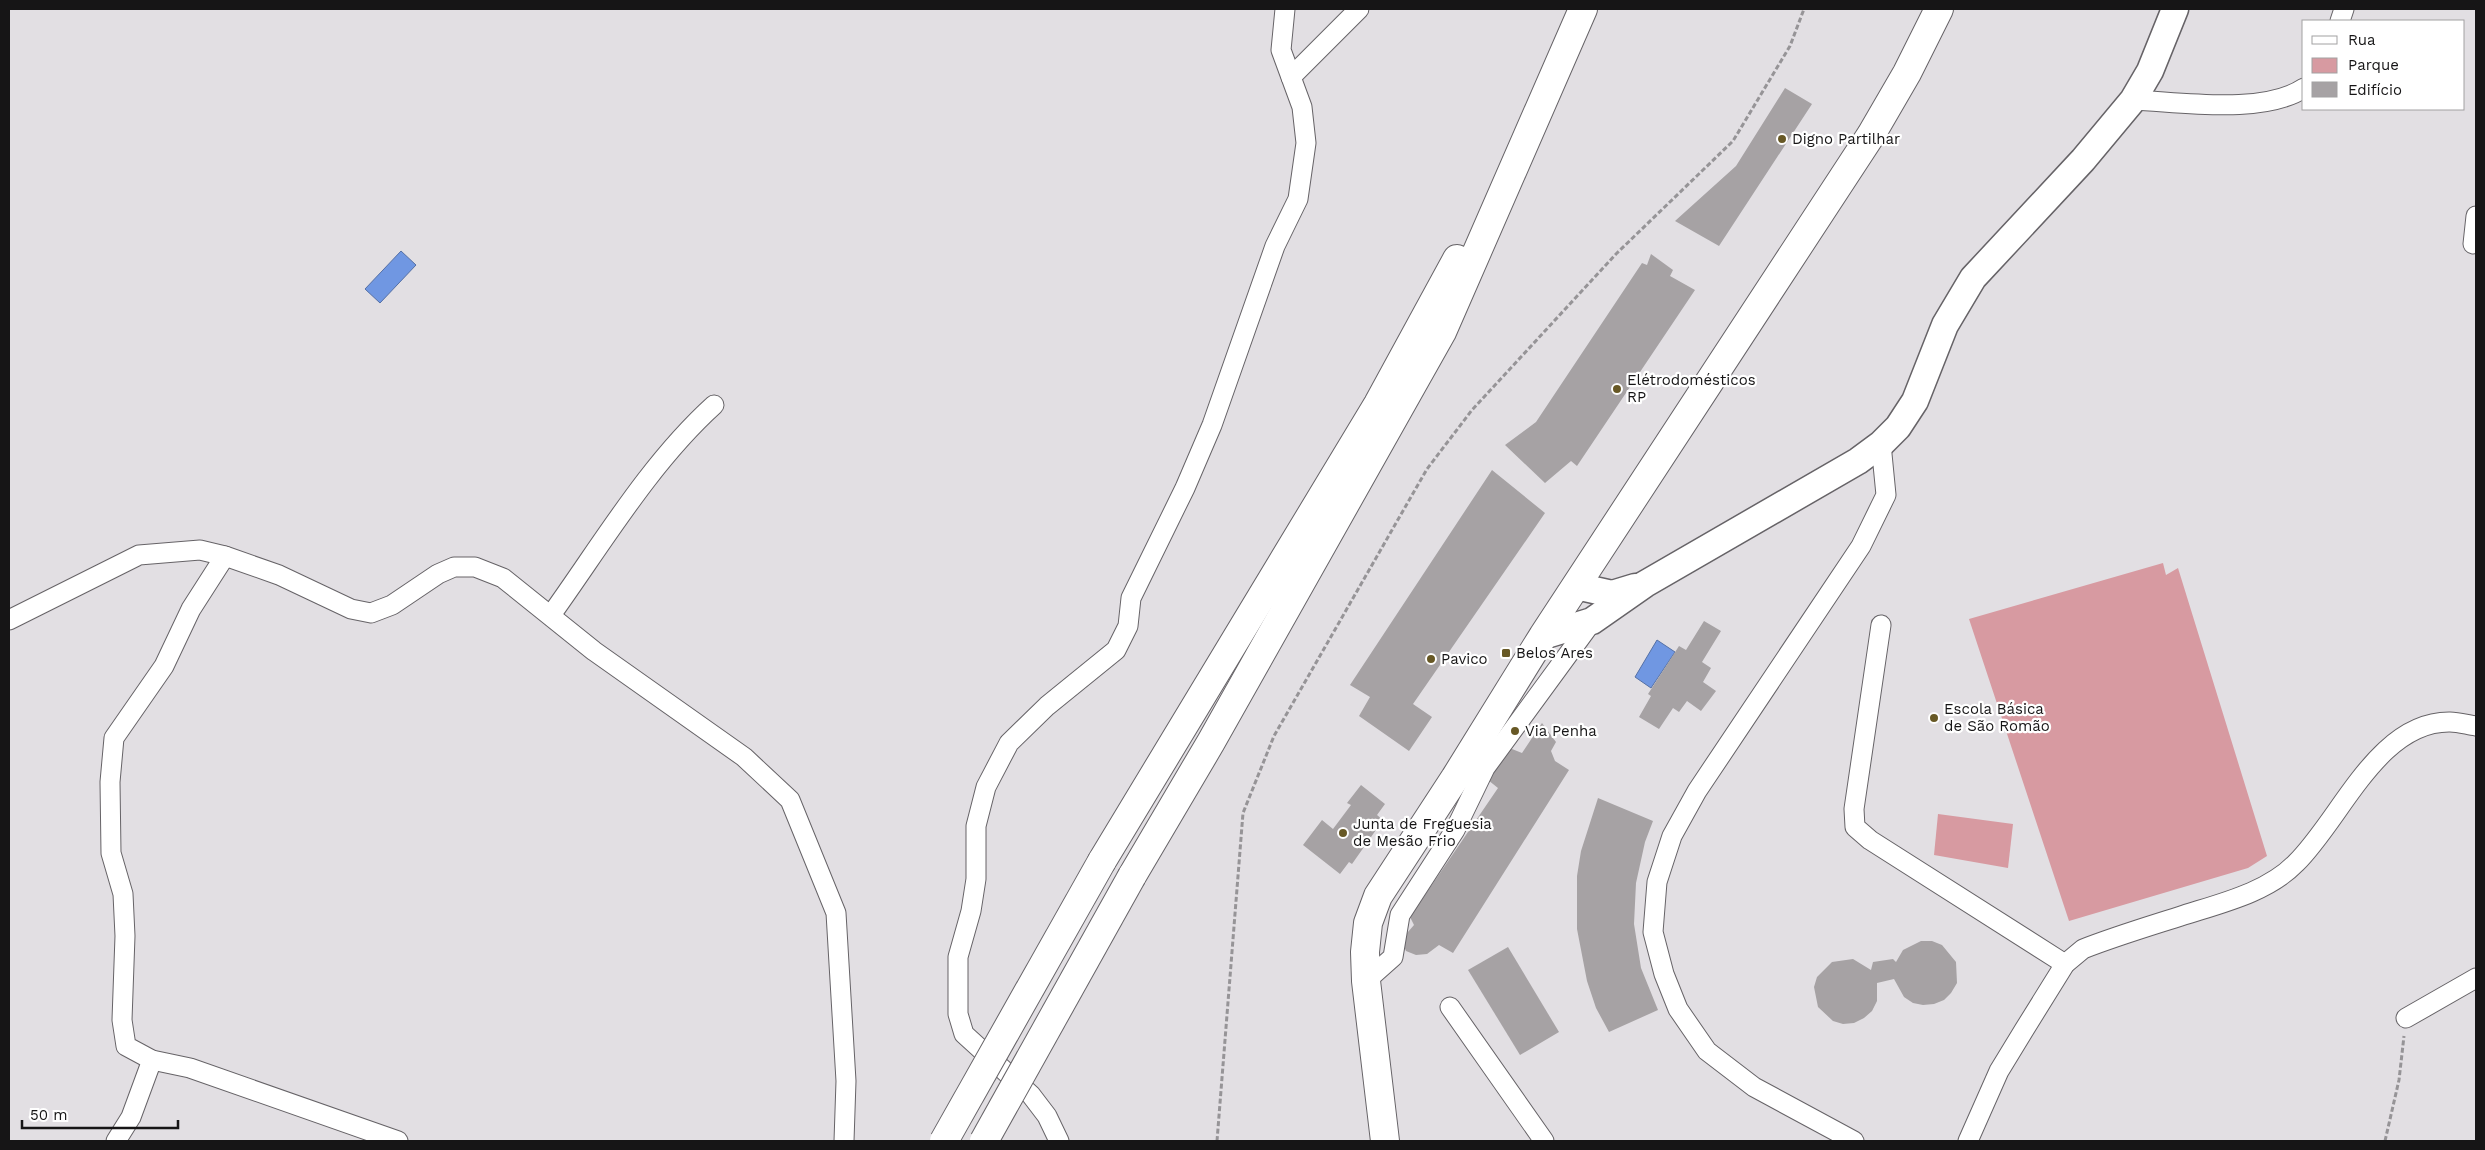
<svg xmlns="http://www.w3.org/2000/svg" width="2485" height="1150" font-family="'Work Sans',sans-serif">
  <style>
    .green { fill: #d79aa1 }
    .water { fill: #7097e2; stroke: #5570a5 }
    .building { fill: #a6a2a4 }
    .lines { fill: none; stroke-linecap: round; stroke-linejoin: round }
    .street-casing { stroke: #666367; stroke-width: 21 }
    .secondary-casing { stroke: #666367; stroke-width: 29 }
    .primary-casing { stroke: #666367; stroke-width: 30 }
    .highway-casing { stroke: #666367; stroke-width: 30 }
    .path { stroke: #969497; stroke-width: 3; stroke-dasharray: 5 2.5; stroke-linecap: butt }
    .street { stroke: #fff; stroke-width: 19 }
    .secondary { stroke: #fff; stroke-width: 26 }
    .primary { stroke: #fff; stroke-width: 28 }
    .highway { stroke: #fff; stroke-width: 28 }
    .highway-bridge-casing { stroke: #666367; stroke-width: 30; stroke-linecap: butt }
    .highway-bridge { stroke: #fff; stroke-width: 28 }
    .poi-dot { fill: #675825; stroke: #fff; stroke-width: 2 }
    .labels { text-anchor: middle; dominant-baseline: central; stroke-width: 4.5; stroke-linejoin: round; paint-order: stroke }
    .poi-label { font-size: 15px; fill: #161516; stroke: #fff; text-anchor: start }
  </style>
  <rect width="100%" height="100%" fill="#e2dfe3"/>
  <!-- green -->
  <g class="green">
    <path d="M2163 563 2166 575 2178 568 2267 856 2248 868 2069 921 1969 619Z"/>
    <path d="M1938 814 2013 824 2008 868 1934 855Z"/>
  </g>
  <!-- water -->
  <g class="water">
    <path d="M401 251 416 265 380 303 365 289Z"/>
    <path d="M1657 640 1675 652 1651 688 1635 677Z"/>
  </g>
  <!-- building -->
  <g class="building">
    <path d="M1785 88 1812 104 1719 246 1675 221 1736 166Z"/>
    <path d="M1651 254 1673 270 1670 276 1695 290 1577 466 1571 461 1545 483 1505 445 1536 422 1642 263 1647 265Z"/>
    <path d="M1492 470 1545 513 1413 704 1432 717 1409 751 1359 716 1370 697 1350 685Z"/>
    <path d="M1704 621 1721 631 1702 662 1711 668 1703 682 1716 691 1701 711 1687 701 1679 712 1673 708 1659 729 1639 717 1651 696 1648 694 1679 646 1686 650Z"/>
    <path d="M1542 723 1556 742 1551 751 1555 761 1569 770 1453 953 1439 945 1427 954 1416 955 1406 951 1401 940 1414 925 1410 917 1498 788 1483 776 1503 749H1512L1522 753Z"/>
    <path d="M1361 785 1385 804 1377 815 1383 820 1352 864 1349 862 1340 874 1303 845 1322 820 1333 829 1351 805 1347 803Z"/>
    <path d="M1598 798 1653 821 1645 842 1636 883 1634 924 1641 968 1658 1010 1609 1032 1596 1008 1587 981 1577 929V876L1581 851Z"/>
    <path d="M1921 941H1932L1942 945 1956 962 1957 983 1951 993 1944 1000 1934 1004 1923 1005 1913 1003 1904 997 1894 979 1877 983V1001L1872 1011 1864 1018 1854 1023 1843 1024 1833 1021 1818 1007 1814 987 1817 977 1832 962 1853 959 1871 970 1873 962 1893 959 1896 962 1903 950Z"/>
    <path d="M1508 947 1559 1032 1520 1055 1468 970Z"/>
  </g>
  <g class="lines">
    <!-- street casing -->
    <g class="street-casing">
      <g id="street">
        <path d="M2340 21 2344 9"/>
        <path d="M1291 77 1359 9"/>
        <path d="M2133 100C2182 102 2263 115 2304 88"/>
        <path d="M2473 244 2476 216"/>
        <path d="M225 556 191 609 164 666 114 738 110 782 111 853 123 894 125 936 122 1020 126 1046 152 1060 190 1068 398 1141"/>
        <path d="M551 615C602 544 649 464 714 405"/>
        <path d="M9 620 139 555 200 550 225 556 279 575 351 609 371 613 392 605 438 574 454 567H475L503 578 594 651 744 757 790 800 836 913 846 1081 844 1141"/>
        <path d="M1881 625 1854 809 1855 827 1870 840 2065 964"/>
        <path d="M1366 981 1393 957 1400 915 1455 830 1485 768 1594 619"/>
        <path d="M1450 1007 1544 1141"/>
        <path d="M2406 1018 2476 978"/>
        <path d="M116 1141 131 1117 152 1060"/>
        <path d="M1059 1141 1047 1116 1031 1095 964 1034 958 1014V957L971 911 976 879V826L986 787 1009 743 1047 706 1116 650 1128 626 1131 598 1185 488 1212 425 1275 246 1298 199 1306 143 1302 107 1281 50 1285 9"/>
        <path d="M1854 1141 1754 1087 1707 1051 1678 1009 1664 974 1653 932 1657 882 1672 836 1697 791 1861 546 1886 495 1881 444"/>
        <path d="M1968 1141 1999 1071 2024 1030 2065 964 2083 949C2116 936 2150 926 2184 915 2222 903 2268 892 2296 863 2341 819 2378 721 2450 722 2459 722 2468 725 2476 726"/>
      </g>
    </g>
    <!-- secondary casing -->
    <g class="secondary-casing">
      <g id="secondary">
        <path d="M1576 586 1612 594 1635 587"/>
        <path d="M1543 636 1592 621 1645 584 1858 461 1881 444 1898 427 1915 401 1945 325 1973 278 2083 160 2133 100 2150 71 2175 9"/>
      </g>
    </g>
    <!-- primary casing -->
    <g class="primary-casing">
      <path id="primary" d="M1385 1141 1366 981 1365 952 1368 923 1378 896 1455 778 1543 636 1871 135 1907 73 1939 9"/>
    </g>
    <!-- highway casing -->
    <g class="highway-casing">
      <g id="highway">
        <path d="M1102 861 1378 404 1457 259"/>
        <path d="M1132 876 1211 742 1442 332 1583 9"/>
      </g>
    </g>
    <!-- path -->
    <g class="path">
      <path d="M1217 1141 1243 813 1274 736 1427 469 1472 410 1616 254 1733 141 1790 46 1804 9"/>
      <path d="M2385 1141 2399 1080 2404 1036"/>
    </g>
    <!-- street -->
    <use href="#street" class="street"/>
    <!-- secondary -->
    <use href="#secondary" class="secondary"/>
    <!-- primary -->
    <use href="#primary" class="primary"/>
    <!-- highway -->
    <use href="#highway" class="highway"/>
    <!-- highway-bridge casing -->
    <g class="highway-bridge-casing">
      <g id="highway-bridge">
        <path d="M944 1141 1102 861"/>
        <path d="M984 1141 1132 876"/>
      </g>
    </g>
    <!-- highway-bridge -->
    <use href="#highway-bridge" class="highway-bridge"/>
  </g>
  <!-- markers -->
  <g class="poi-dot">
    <circle cx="1782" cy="139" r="5"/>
    <circle cx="1617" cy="389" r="5"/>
    <rect x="1501" y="648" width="10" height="10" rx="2.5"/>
    <circle cx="1431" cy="659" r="5"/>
    <circle cx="1934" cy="718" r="5"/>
    <circle cx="1515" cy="731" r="5"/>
    <circle cx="1343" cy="833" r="5"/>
  </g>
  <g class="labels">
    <!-- poi labels -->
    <g class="poi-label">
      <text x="1792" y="139">Digno Partilhar</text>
      <text x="1627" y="380">Elétrodomésticos<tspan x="1627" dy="17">RP</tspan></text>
      <text x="1516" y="653">Belos Ares</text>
      <text x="1441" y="659">Pavico</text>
      <text x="1944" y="709">Escola Básica<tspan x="1944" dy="17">de São Romão</tspan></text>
      <text x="1525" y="731">Via Penha</text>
      <text x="1353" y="824">Junta de Freguesia<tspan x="1353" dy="17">de Mesão Frio</tspan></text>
    </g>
  </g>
  <!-- border -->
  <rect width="2485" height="1150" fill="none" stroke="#161516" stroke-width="20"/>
  <!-- legend -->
  <rect x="2302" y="20" width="162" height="90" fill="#ffffff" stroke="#a2a1a2"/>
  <rect x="2312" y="36" width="25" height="8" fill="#ffffff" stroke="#a2a1a2"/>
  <text x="2348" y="45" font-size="15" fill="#161516">Rua</text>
  <rect x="2312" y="58" width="25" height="15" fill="#d79aa1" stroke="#a2a1a2"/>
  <text x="2348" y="70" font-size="15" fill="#161516">Parque</text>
  <rect x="2312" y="82" width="25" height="15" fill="#a6a2a4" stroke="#a2a1a2"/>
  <text x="2348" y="95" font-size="15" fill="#161516">Edifício</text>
  <!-- scale -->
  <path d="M22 1120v8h156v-8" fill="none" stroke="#161516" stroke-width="2.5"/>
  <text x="30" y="1120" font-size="15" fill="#161516" stroke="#ffffff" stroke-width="4" paint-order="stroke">50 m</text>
</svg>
